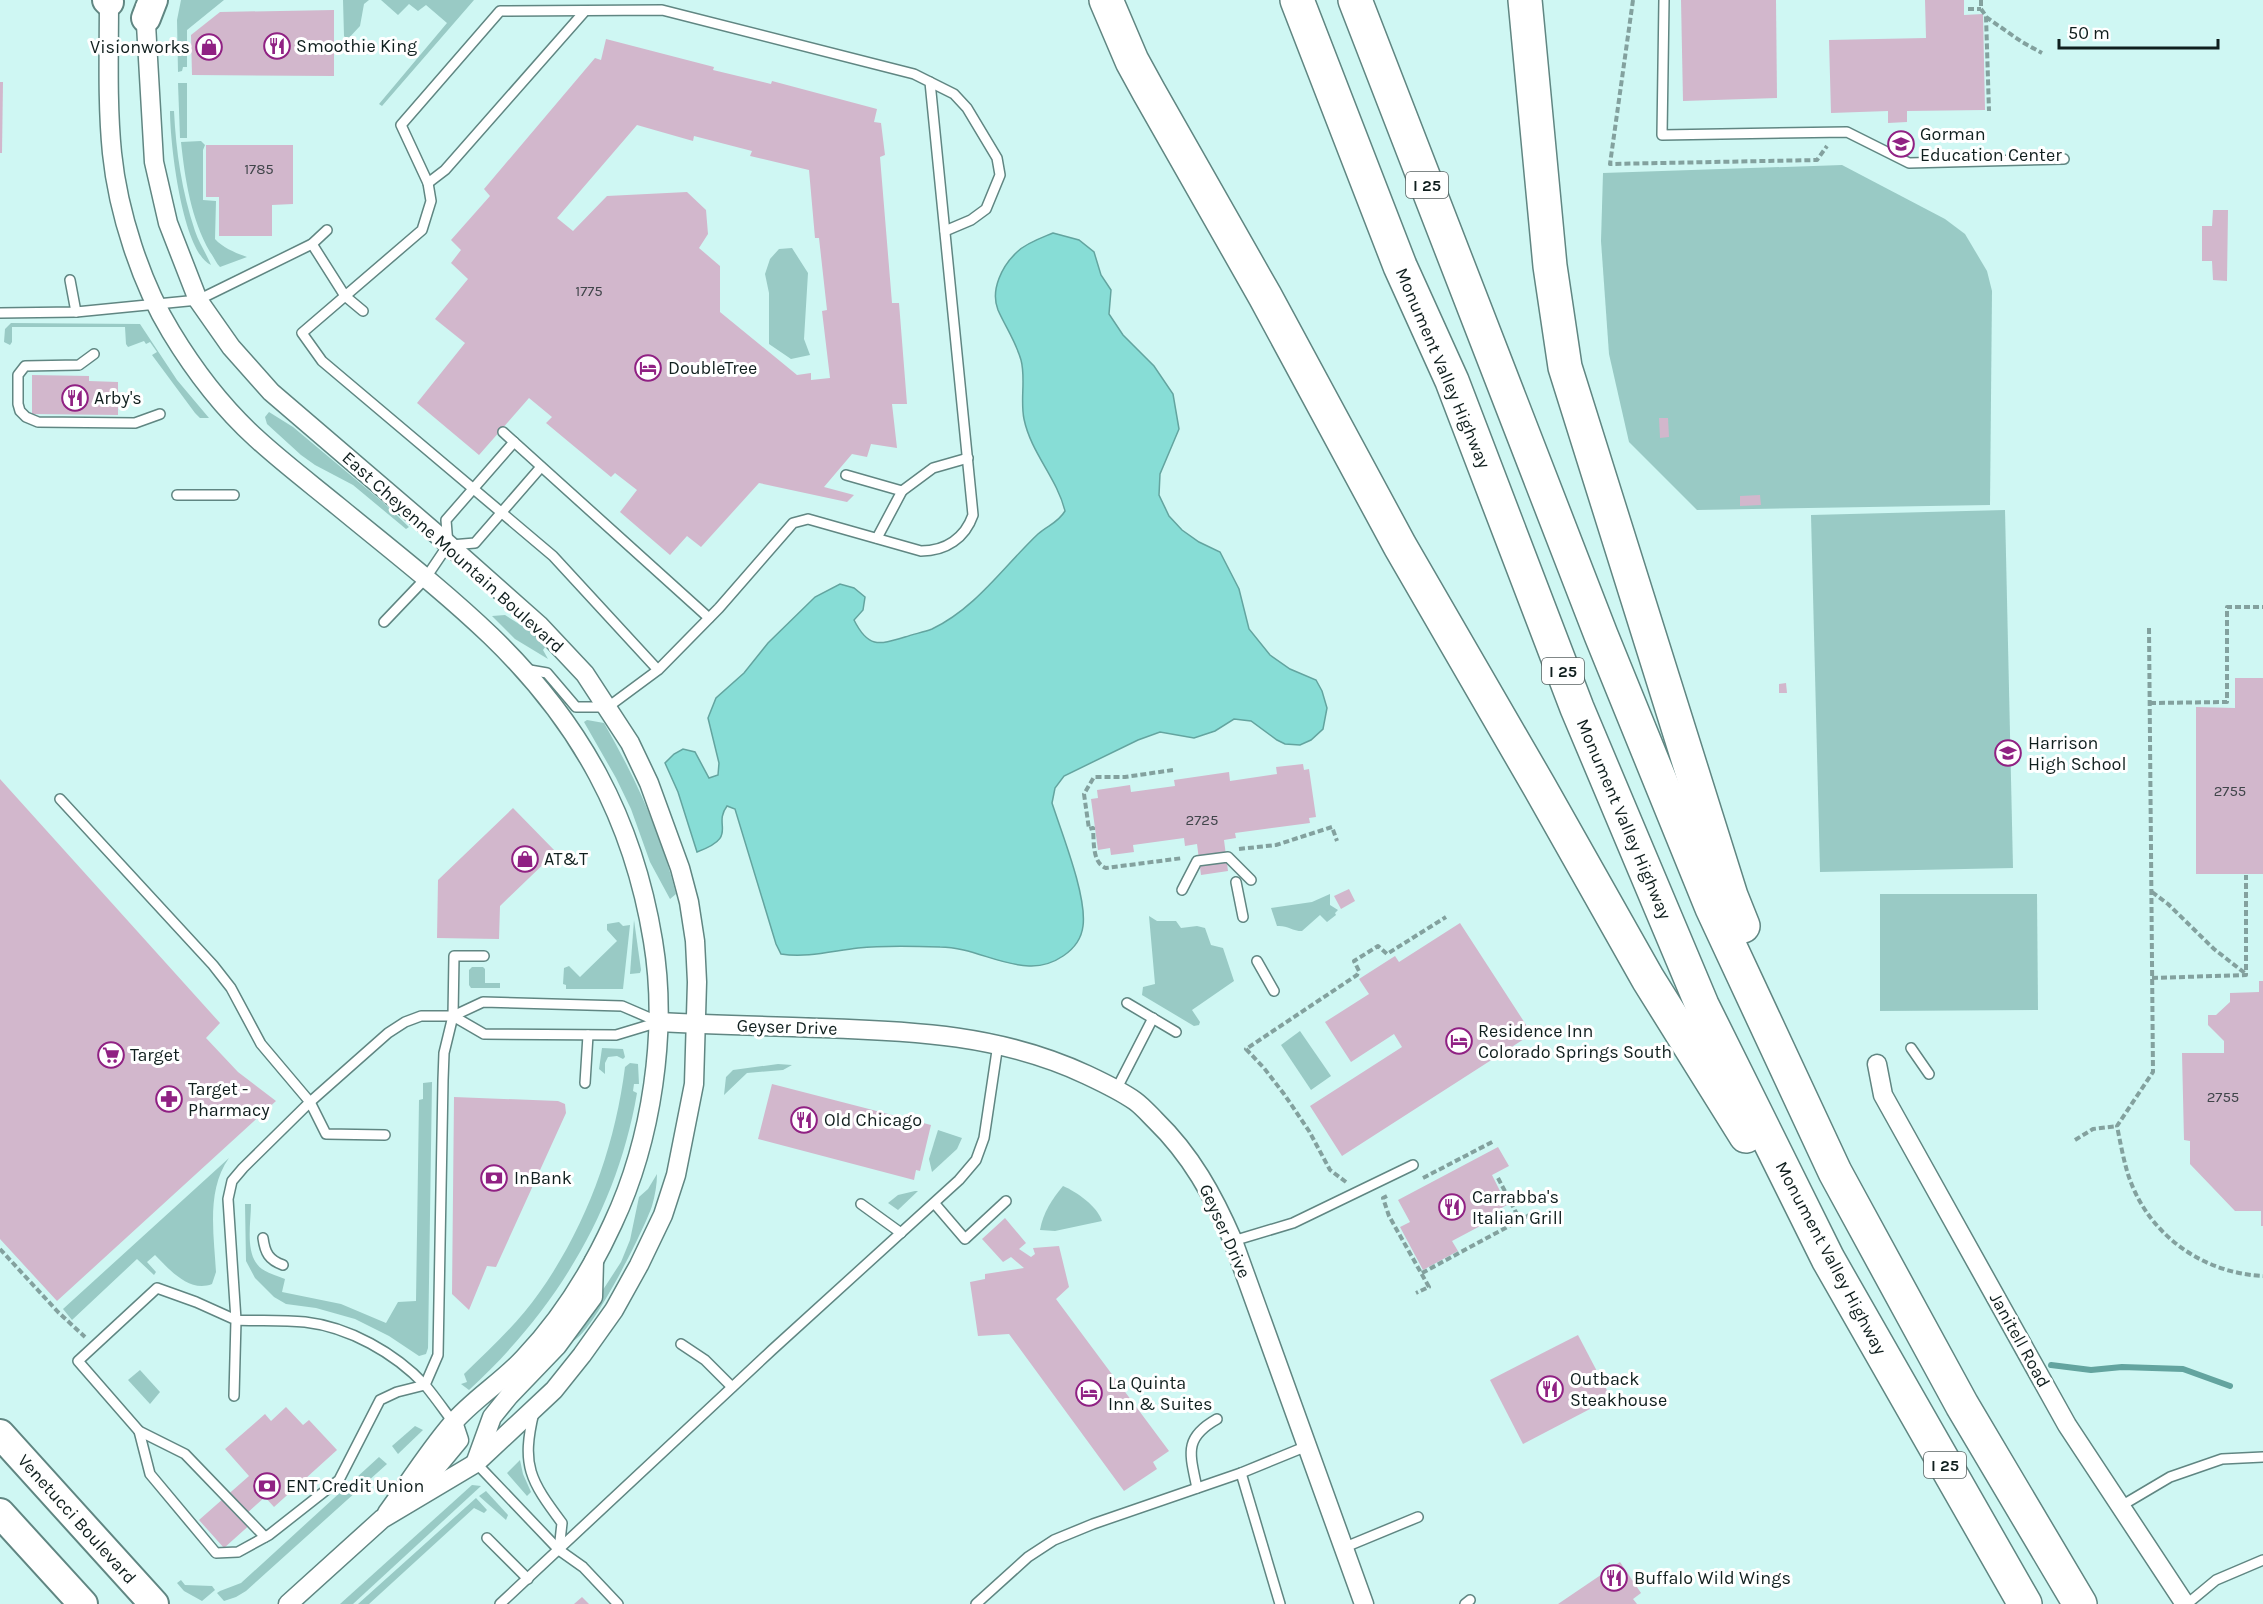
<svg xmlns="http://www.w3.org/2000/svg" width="2263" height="1604" font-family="Karla,sans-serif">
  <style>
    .green { fill: #99cac5 }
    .water { fill: #87ddd6; stroke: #63a49f; stroke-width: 1.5 }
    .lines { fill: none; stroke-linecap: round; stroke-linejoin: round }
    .stream { stroke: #63a49f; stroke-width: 6 }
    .building { fill: #d2b7cc; fill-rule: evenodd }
    .service-casing { stroke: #608682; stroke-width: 12 }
    .minor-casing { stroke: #608682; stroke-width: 21 }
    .primary-casing { stroke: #608682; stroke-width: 32 }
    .motorway-casing { stroke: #608682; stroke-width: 36 }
    .path { stroke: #83a19e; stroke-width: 4; stroke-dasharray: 6 3; stroke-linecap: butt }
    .service { stroke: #fff; stroke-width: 9 }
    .minor { stroke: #fff; stroke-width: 18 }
    .primary { stroke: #fff; stroke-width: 28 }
    .motorway { stroke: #fff; stroke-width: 33 }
    .labels { text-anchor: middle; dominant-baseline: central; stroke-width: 6; stroke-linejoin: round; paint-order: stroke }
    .number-label { font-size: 15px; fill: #40454a }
    .shield { fill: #fff; stroke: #586262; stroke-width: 1.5 }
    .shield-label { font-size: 16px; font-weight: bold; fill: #101f1e }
    .poi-label { font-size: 18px; fill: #101f1e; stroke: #fff; text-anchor: start }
    .street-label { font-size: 18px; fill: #101f1e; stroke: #fff }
  </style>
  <rect width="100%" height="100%" fill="#cff7f3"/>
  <!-- green -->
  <g class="green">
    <path d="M181 0H224L187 30V67H183L182 71 178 72 177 20Z"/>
    <path d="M343 0H369L364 4 360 26 347 40 344 36Z"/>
    <path d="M381 0H474L382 106 379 104 447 23 426 5 418 11 409 4 398 15Z"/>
    <path d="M178 83H187V138H180Z"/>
    <path d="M170 111H174C176 152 182 192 195 231 199 243 206 253 211 265 182 252 170 142 170 111Z"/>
    <path d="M201 141 205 145 203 150V200L216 201 215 239C223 248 236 253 247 257L220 267C216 263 214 257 210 252 191 219 185 179 181 142Z"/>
    <path d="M1842 165 1945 219 1965 234 1987 271 1992 291 1990 505 1697 510 1629 442 1609 354 1601 241 1603 173Z"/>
    <path d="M792 248 808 273 804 339 810 355 791 359 769 344V293L765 274 770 259 779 249Z"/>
    <path d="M11 323 140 324 177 380 209 418H200L195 413 152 355 157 352 150 342 146 344 144 341 128 347 126 344 125 327H12V342L10 345 4 342 5 329Z"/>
    <path d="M269 412 293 427 385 504 409 527 406 529 353 485 315 465 301 455 267 424 265 417Z"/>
    <path d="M2005 510 2013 868 1820 872 1811 515Z"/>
    <path d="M505 615 527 629 543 643 546 646 543 650 548 659 515 639 492 616Z"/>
    <path d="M587 720 604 723C635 777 661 833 676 894L670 899 650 862 631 809 616 778 584 722Z"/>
    <path d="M1330 894V905L1338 910 1335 913 1336 915 1327 922 1320 915 1302 931C1292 931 1287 925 1277 926L1271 908 1312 902Z"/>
    <path d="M1880 894H2037L2038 1010 1880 1011Z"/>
    <path d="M1149 916 1157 921H1176L1181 928 1197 926 1205 928 1211 945 1223 948 1234 981 1192 1010 1200 1022 1199 1025 1194 1026 1142 995 1143 987 1155 984Z"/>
    <path d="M634 920 641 970 640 973 630 974Z"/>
    <path d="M619 922 623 926 630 925 623 989H566V985L563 984 564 968 569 966 580 977 617 941 607 930V924Z"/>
    <path d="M472 967H483L485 969V983H500V988H471L469 985V970Z"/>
    <path d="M1300 1031 1331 1076 1311 1090 1281 1045Z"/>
    <path d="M602 1048 623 1049 625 1057 623 1059 617 1056 608 1057 605 1063V1074L599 1069Z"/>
    <path d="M630 1063 638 1064 639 1084H634L633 1091 637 1093C617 1210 556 1310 469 1390L461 1384 467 1382 464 1374C490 1349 518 1323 539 1293 586 1227 615 1147 625 1067Z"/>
    <path d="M778 1064 792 1065 783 1070 747 1073 724 1095 726 1077 733 1070Z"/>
    <path d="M432 1082 428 1348 426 1354 419 1356 389 1336 355 1319 316 1308 286 1304 274 1297 255 1278 246 1261 245 1204H251C251 1224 244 1256 262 1269 269 1274 278 1276 285 1279L282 1292 341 1304 386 1323 398 1302 416 1301 419 1100 423 1099V1083Z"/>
    <path d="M938 1130 962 1138 957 1149 932 1172 929 1159Z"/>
    <path d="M229 1158C206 1190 214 1235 216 1272L212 1284C189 1293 169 1269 155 1255L147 1262 156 1272 154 1275 137 1259 72 1320 63 1309Z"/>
    <path d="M657 1174C657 1185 655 1195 652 1206 644 1230 593 1332 573 1341L575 1333 621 1262 630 1240 639 1197 648 1189Z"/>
    <path d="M1063 1186C1077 1192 1097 1206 1102 1221L1055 1231 1040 1230C1043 1213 1052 1199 1063 1186Z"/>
    <path d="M915 1191H918L898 1210 888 1203 898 1195Z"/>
    <path d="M140 1370 160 1392 150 1404 128 1380Z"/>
    <path d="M415 1426 423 1430 398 1454 392 1446Z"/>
    <path d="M379 1457 387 1464 246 1591 236 1597 224 1601 217 1593 220 1591 241 1583Z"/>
    <path d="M520 1460 523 1474 531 1492 527 1496 507 1473Z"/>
    <path d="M472 1485 481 1486 353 1604H340Z"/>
    <path d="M486 1491 508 1515 506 1520 479 1496Z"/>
    <path d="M476 1498 487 1510 484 1513 474 1508 369 1604H358Z"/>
    <path d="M181 1580 185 1585 212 1586 215 1590 202 1601 184 1591 177 1583Z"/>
  </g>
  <!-- water -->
  <path class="water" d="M1053 233 1079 240 1094 252 1101 275 1111 290 1109 314 1123 335 1154 366 1173 394 1179 429 1160 474 1159 495 1169 516 1182 530 1199 542 1220 552 1239 589 1249 629 1270 655 1290 669 1316 680 1322 691 1327 708 1323 729 1311 740 1300 745 1285 744 1277 740 1251 721 1234 719 1215 731 1194 738 1160 732 1138 740 1064 776 1055 788 1052 803C1062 834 1087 896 1083 926 1080 951 1052 967 1029 966 999 965 971 947 940 947 913 946 885 945 858 948 832 951 807 958 781 954L776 944 735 809 727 806C712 826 740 836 697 852L678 792 665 763 674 754 683 749 695 752 709 778 718 775 719 763 708 718 716 698 744 673 768 643 815 597 840 584 854 588 865 597 863 610 854 620C868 648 878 645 905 637 914 634 924 632 932 629 976 608 1004 566 1038 534 1048 525 1058 523 1065 511 1057 478 1031 453 1024 419 1020 400 1026 378 1021 360 1016 342 1005 326 998 310 990 290 1002 266 1017 252 1026 243 1041 238 1053 233Z"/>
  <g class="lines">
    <!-- stream -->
    <path class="stream" d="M2051 1365 2091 1370 2122 1367 2183 1369 2230 1386"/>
  </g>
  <!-- building -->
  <g class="building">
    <path d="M1681 0H1776L1777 98 1683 101Z"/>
    <path d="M1925 0H1964V15L1983 14 1985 110 1907 111V122L1888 123V111L1831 113 1829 40 1926 38Z"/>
    <path d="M334 10V76L192 75 191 35 220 12Z"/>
    <path d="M606 39 714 67 713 70 771 84 772 81 877 109 874 122 881 123 885 155 880 157 892 303H899L907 404H892L897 448 871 444 867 457 852 454 824 487 854 495 847 502 759 483 701 547 687 536 670 555 620 512 637 490 615 473 611 477 546 423 552 417 529 398 479 455 417 403 465 343 435 319 468 279 451 263 461 250 451 240 490 196 484 189 595 58 601 60ZM637 125 693 141 694 136 752 151 750 156 809 170 815 238H819L827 310 822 311 830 378 811 380V373L797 375 720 312V266L699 248 708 234 706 210 687 192 607 196 573 231 557 218Z"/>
    <path d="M0 82H3L2 153H0Z"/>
    <path d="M206 145H293V204L272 205V236H219V197H206Z"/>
    <path d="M2213 210H2228L2227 281 2213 280 2212 261H2202V226H2212Z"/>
    <path d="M32 375 89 376V381L118 382V415L32 414Z"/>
    <path d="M1659 418H1668L1669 437 1660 438Z"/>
    <path d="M1760 495 1761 505 1740 506V496Z"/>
    <path d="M2235 678H2263V874H2196V707L2235 708Z"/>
    <path d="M1786 683 1787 693H1779V684Z"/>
    <path d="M1303 764 1304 770 1309 769 1316 817 1309 818 1310 823 1235 833 1236 838 1224 840 1228 871 1201 875 1197 844 1185 846 1184 838 1133 845 1134 852 1111 855 1110 848 1098 850 1091 799 1098 798 1097 790 1130 785 1131 792 1175 786 1174 780 1229 772 1230 781 1277 774 1276 767Z"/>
    <path d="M0 779 220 1023 206 1038 238 1072 276 1101 57 1301 0 1239Z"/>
    <path d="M513 808 556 852 500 906 499 939 437 938 438 880Z"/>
    <path d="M1349 889 1355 901 1341 909 1334 896Z"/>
    <path d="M1460 923 1532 1034 1342 1156 1310 1106 1402 1047 1394 1034 1351 1062 1325 1022 1369 994 1359 979 1395 956 1399 962Z"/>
    <path d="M2259 981H2263V1226H2261V1211H2235L2190 1164V1141L2184 1140 2182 1053H2224V1041L2208 1025V1015H2216L2230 1002V993L2259 992Z"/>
    <path d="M772 1084 931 1125 920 1171 916 1170 914 1180 758 1139Z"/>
    <path d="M454 1097 558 1101 565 1104 566 1113 496 1267 487 1266 469 1310 452 1294Z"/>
    <path d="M1498 1147 1509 1166 1492 1175 1507 1205 1498 1210 1501 1215 1452 1241 1458 1251 1423 1270 1400 1227 1410 1222 1398 1200Z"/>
    <path d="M1005 1218 1026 1243 1019 1249 1031 1257 1035 1254 1033 1248 1059 1246 1069 1287 1056 1299 1169 1451 1153 1462 1157 1469 1124 1491 1009 1334 978 1336 970 1282 985 1279V1274L1024 1268 1011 1257 1003 1262 982 1239Z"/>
    <path d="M1578 1335 1611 1398 1523 1444 1490 1380Z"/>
    <path d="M286 1407 303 1425 309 1420 337 1450 274 1507 265 1497 246 1514 253 1522 224 1548 199 1520 249 1476 225 1449 265 1414 271 1421Z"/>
    <path d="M1620 1562 1641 1593 1633 1599 1637 1604H1558Z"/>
    <path d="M582 1597 589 1604H574Z"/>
  </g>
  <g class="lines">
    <!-- service casing -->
    <g class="service-casing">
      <g id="service">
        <path d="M1664 0 1662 135 1847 132 1909 163 2064 159"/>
        <path d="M930 82 954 94 967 108 997 158 1000 175 986 209 971 220 945 231"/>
        <path d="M428 183 445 170 585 11"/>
        <path d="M312 244 345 296 363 311"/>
        <path d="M70 280 76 312"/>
        <path d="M0 313 76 312 198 300 312 244 327 230"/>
        <path d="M94 354 79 365 25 366 18 375V404L20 411 26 417 38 422 135 423 160 414"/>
        <path d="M503 432 709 618"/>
        <path d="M846 475 902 491"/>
        <path d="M177 495H234"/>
        <path d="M877 538 902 491 933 468 968 458"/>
        <path d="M451 545 475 543 541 467"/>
        <path d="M384 622 425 579 448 545 446 520 514 442"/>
        <path d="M524 669 547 673 576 707H608L658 670 719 608 793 523 808 519 921 551C946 551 965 538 973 515L930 82 914 74 662 10 500 11 401 125 428 183 431 201 422 230 302 333 322 361 553 556 658 670"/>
        <path d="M60 799 213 965 231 988 261 1044 310 1102 326 1134 385 1135"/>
        <path d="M1236 882 1243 917"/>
        <path d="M1182 890 1197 861 1228 857 1251 880"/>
        <path d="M1257 961 1274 991"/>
        <path d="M1127 1003 1176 1032"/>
        <path d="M453 1016 484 1034 616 1035 659 1022"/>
        <path d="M1911 1048 1929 1074"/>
        <path d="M585 1083 588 1035"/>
        <path d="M1116 1090 1153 1018"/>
        <path d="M861 1204 901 1233"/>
        <path d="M935 1204 965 1239 1006 1201"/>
        <path d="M263 1238C265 1253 269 1260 283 1265"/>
        <path d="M1233 1241 1293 1223 1413 1165"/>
        <path d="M681 1344 705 1360 732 1387"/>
        <path d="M234 1396 236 1320 196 1302 157 1288 78 1361 139 1431 185 1454 265 1537"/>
        <path d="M534 1412C521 1466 530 1480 562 1523L559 1550"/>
        <path d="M453 1422C444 1410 435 1397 425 1385 395 1353 349 1327 305 1322 282 1320 258 1321 236 1320L228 1199 232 1181 243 1168 310 1102 388 1033 405 1022 421 1016H453L483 1002 622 1006 659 1022"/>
        <path d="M139 1431 150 1474 216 1553 238 1552 269 1535 339 1480 380 1400 397 1392 425 1385 438 1355 443 1080 444 1053 453 1016 454 956H484"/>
        <path d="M476 1463 559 1550 583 1567 618 1604"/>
        <path d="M1241 1473 1280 1604"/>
        <path d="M1197 1488C1190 1454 1183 1438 1217 1419"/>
        <path d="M2121 1506 2170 1477 2222 1459 2263 1457"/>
        <path d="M487 1538 528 1579"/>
        <path d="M1343 1548 1418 1517"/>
        <path d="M500 1604 772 1350 959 1180 976 1160 984 1138 998 1044"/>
        <path d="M976 1604 1028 1557 1054 1540 1093 1524 1241 1473 1307 1446"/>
        <path d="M1465 1604 1470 1600"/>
        <path d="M2187 1604 2216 1580 2263 1560"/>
      </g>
    </g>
    <!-- minor casing -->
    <g class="minor-casing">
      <g id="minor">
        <path d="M109 0C109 51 107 103 112 153 118 212 141 283 171 332 194 370 223 408 256 438 282 462 311 484 339 507 390 549 443 590 491 636 580 722 633 818 653 941 668 1031 652 1140 613 1223 591 1271 560 1320 524 1358 502 1382 472 1400 451 1425 428 1452 408 1484 387 1513"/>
        <path d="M145 7 154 162 168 223 198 300 231 347 271 392 432 530 539 625 585 674 630 743 649 783 680 868 689 902 695 941 697 982 694 1084 676 1175 663 1215 639 1265 614 1310 582 1355 554 1390 476 1463 382 1519 288 1604"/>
        <path d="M659 1022C713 1025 768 1026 822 1028 915 1031 1002 1035 1087 1075 1104 1083 1121 1091 1135 1101 1142 1106 1149 1114 1155 1120 1191 1155 1213 1195 1233 1241L1364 1604"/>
        <path d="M1877 1064 1883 1095 2067 1425 2185 1604"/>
        <path d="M476 1461 492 1417 509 1396 557 1346 593 1297 594 1261"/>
        <path d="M416 1492 459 1440 453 1422"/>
      </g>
    </g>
    <!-- primary casing -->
    <g class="primary-casing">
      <g id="primary">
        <path d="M107 0 109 2"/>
        <path d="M146 18 153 0"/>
        <path d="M0 1434 154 1604"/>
        <path d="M0 1513 83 1604"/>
      </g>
    </g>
    <!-- motorway casing -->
    <g class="motorway-casing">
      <g id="motorway">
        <path d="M1106 0 1132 61 1149 92 1265 296 1400 546 1539 786 1648 979 1746 1136"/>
        <path d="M1297 0 1400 266 1452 381 1577 708 1702 1005 1828 1259 2025 1604"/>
        <path d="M1355 0 1601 635 1712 908 1835 1172 1962 1405 2080 1604"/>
        <path d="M1525 0 1550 266 1565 367 1731 896 1743 926"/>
      </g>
    </g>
    <!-- path -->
    <g class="path">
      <path d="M1633 0 1610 164 1817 160 1827 146"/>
      <path d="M1981 0V9L1986 16 1989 111"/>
      <path d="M1968 9H1981"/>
      <path d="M1986 17 2022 42 2042 53"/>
      <path d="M2149 628 2153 1072 2117 1126C2120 1141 2123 1157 2127 1171 2145 1232 2200 1273 2263 1276"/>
      <path d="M2150 703 2227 702V607H2263"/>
      <path d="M1173 770 1125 777H1094L1084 794 1089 829 1093 828C1094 841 1092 863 1106 868L1183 858"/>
      <path d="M1239 849 1276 845 1332 827 1337 841"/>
      <path d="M2152 892 2168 904 2214 949 2246 974"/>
      <path d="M2152 978 2246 975V875"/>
      <path d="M2075 1140 2093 1129 2117 1126"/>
      <path d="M1423 1178 1494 1141"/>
      <path d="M1498 1178 1520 1220"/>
      <path d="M1346 1182 1330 1170 1309 1131 1284 1094 1264 1068 1246 1049 1357 975 1359 971 1354 961 1378 946 1387 954 1446 917"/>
      <path d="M1387 1196 1383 1198 1389 1216 1429 1287 1416 1293"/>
      <path d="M0 1249 58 1312 85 1337"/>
      <path d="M1422 1273 1535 1212"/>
    </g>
    <!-- service -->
    <use href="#service" class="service"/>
    <!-- minor -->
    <use href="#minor" class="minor"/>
    <!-- primary -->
    <use href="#primary" class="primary"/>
    <!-- motorway -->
    <use href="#motorway" class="motorway"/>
  </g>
  <!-- icons -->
  <defs>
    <g id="restaurant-ring" transform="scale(1.35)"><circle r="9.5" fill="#fff" stroke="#902183" stroke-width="1.5"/><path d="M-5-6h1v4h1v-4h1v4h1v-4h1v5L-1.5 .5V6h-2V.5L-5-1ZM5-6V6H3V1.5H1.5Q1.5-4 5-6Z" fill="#902183"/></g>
    <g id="shop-ring" transform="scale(1.35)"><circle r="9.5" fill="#fff" stroke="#902183" stroke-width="1.5"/><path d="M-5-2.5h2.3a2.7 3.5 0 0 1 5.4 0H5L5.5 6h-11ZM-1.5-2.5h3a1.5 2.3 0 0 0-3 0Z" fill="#902183"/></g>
    <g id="school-ring" transform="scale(1.35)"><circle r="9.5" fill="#fff" stroke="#902183" stroke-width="1.5"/><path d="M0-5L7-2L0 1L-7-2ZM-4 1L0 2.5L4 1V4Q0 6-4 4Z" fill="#902183"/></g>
    <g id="hotel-ring" transform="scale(1.35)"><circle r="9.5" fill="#fff" stroke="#902183" stroke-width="1.5"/><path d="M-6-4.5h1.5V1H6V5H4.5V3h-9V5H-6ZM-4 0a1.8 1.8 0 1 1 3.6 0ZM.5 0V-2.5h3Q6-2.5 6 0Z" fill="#902183"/></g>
    <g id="supermarket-ring" transform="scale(1.35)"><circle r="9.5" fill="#fff" stroke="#902183" stroke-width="1.5"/><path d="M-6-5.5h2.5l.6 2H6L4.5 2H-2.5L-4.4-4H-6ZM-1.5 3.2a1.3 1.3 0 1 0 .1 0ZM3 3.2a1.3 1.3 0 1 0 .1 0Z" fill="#902183"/></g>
    <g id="pharmacy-ring" transform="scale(1.35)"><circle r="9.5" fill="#fff" stroke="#902183" stroke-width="1.5"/><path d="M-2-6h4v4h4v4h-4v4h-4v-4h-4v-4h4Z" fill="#902183"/></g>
    <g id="bank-ring" transform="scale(1.35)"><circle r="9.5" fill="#fff" stroke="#902183" stroke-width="1.5"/><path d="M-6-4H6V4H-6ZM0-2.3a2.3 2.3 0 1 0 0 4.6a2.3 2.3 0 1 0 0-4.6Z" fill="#902183"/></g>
  </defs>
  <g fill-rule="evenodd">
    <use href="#restaurant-ring" x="277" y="46"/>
    <use href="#shop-ring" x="209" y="47"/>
    <use href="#school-ring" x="1901" y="144"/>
    <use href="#hotel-ring" x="648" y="368"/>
    <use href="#restaurant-ring" x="75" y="398"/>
    <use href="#school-ring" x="2008" y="753"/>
    <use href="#shop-ring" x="525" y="859"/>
    <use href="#hotel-ring" x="1459" y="1041"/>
    <use href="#supermarket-ring" x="111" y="1055"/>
    <use href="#pharmacy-ring" x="169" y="1099"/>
    <use href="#restaurant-ring" x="804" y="1120"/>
    <use href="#bank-ring" x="494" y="1178"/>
    <use href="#restaurant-ring" x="1452" y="1207"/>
    <use href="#restaurant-ring" x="1550" y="1389"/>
    <use href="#hotel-ring" x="1089" y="1393"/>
    <use href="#bank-ring" x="267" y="1486"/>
    <use href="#restaurant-ring" x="1614" y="1578"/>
  </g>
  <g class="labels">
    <!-- number labels -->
    <g class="number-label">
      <text x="259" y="169">1785</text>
      <text x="589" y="291">1775</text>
      <text x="2230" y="791">2755</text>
      <text x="1202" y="820">2725</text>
      <text x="2223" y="1097">2755</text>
    </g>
    <!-- shield labels -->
    <g class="shield">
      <rect x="1406" y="172" width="42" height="26" rx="4.5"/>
      <rect x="1542" y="658" width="42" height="26" rx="4.5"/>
      <rect x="1924" y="1452" width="42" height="26" rx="4.5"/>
    </g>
    <g class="shield-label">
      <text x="1427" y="185">I 25</text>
      <text x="1563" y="671">I 25</text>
      <text x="1945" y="1465">I 25</text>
    </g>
    <!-- poi labels -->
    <g class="poi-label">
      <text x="296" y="46">Smoothie King</text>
      <text x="190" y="47" text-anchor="end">Visionworks</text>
      <text x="1920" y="134">Gorman<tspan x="1920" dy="21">Education Center</tspan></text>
      <text x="668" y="368">DoubleTree</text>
      <text x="94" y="398">Arby's</text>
      <text x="2028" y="743">Harrison<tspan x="2028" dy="21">High School</tspan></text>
      <text x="544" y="859">AT&amp;T</text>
      <text x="1478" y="1031">Residence Inn<tspan x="1478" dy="21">Colorado Springs South</tspan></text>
      <text x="130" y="1055">Target</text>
      <text x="188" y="1089">Target -<tspan x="188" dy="21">Pharmacy</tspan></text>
      <text x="824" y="1120">Old Chicago</text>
      <text x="514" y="1178">InBank</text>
      <text x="1472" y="1197">Carrabba's<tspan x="1472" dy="21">Italian Grill</tspan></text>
      <text x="1570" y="1379">Outback<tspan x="1570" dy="21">Steakhouse</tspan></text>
      <text x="1108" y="1383">La Quinta<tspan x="1108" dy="21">Inn &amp; Suites</tspan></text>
      <text x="286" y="1486">ENT Credit Union</text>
      <text x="1634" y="1578">Buffalo Wild Wings</text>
    </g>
    <!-- street labels -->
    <g class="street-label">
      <text transform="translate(1443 368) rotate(67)">Monument Valley Highway</text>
      <text transform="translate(453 552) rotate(42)">East Cheyenne Mountain Boulevard</text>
      <text transform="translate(1624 819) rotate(67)">Monument Valley Highway</text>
      <text transform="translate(787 1027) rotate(2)">Geyser Drive</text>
      <text transform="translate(1225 1231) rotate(66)">Geyser Drive</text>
      <text transform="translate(1831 1258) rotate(62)">Monument Valley Highway</text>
      <text transform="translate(2020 1340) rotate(61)">Janitell Road</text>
      <text transform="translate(77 1519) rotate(48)">Venetucci Boulevard</text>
    </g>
  </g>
  <!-- scale -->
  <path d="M2059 39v9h159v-9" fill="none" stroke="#101f1e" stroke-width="3"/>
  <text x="2068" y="39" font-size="18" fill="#101f1e" stroke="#ffffff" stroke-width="4.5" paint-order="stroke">50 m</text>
</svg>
